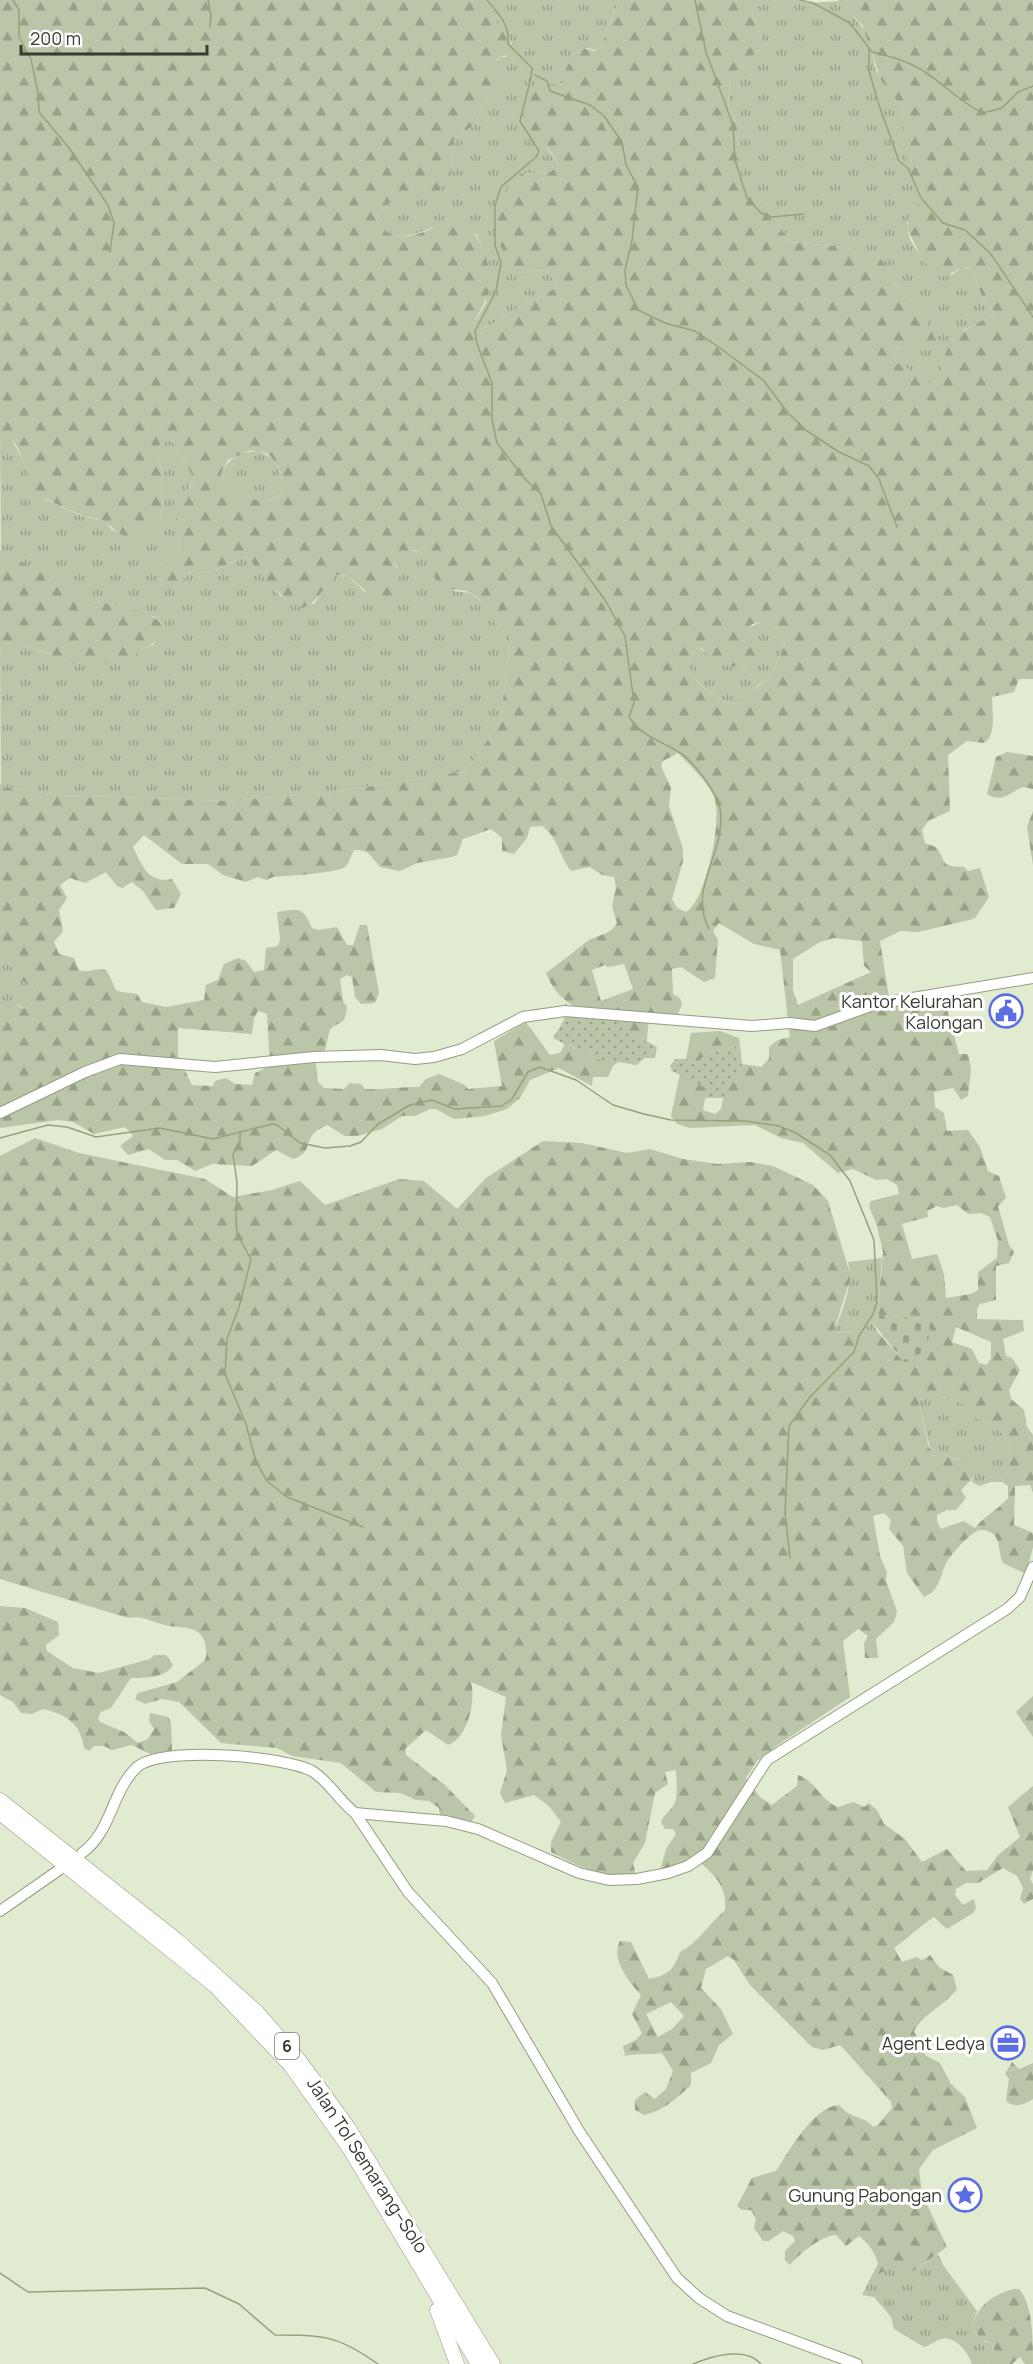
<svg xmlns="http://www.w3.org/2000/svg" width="1033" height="2364" font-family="Manrope,sans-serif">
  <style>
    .grass { fill: url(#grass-tufts) }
    .forest { fill: url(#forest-firs); fill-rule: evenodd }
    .cemetery { fill: url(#cemetery-stones) }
    .garden { fill: url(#garden-dots) }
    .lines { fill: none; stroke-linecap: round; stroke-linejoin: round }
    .stream { stroke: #95a37a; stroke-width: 1.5 }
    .secondary-casing { stroke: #939d83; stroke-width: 12 }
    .highway-casing { stroke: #939d83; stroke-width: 15 }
    .secondary { stroke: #fff; stroke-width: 10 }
    .highway { stroke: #fff; stroke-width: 14 }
    .labels { text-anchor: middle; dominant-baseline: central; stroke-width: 6; stroke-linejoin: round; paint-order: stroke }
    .shield { fill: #fff; stroke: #73766e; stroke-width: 1.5 }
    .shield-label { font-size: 16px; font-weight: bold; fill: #373b30 }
    .poi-label { font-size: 18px; fill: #373b30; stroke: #fff; text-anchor: end }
    .street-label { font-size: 18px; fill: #373b30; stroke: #fff }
  </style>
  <defs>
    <pattern id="grass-tufts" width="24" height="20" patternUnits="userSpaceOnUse" patternTransform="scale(1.5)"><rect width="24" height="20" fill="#bac6a7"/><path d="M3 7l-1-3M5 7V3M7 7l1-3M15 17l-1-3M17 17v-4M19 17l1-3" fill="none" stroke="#98a288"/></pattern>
    <pattern id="forest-firs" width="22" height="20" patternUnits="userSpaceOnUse" patternTransform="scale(1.5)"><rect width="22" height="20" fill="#bac6a7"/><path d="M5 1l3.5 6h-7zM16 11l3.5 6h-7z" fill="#98a288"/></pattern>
    <pattern id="cemetery-stones" width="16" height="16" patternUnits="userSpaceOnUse" patternTransform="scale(1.5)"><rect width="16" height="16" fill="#bac6a7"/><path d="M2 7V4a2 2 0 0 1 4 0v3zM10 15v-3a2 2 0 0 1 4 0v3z" fill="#98a288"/></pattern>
    <pattern id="garden-dots" width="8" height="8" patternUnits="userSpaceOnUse" patternTransform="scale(1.5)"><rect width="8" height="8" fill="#bac6a7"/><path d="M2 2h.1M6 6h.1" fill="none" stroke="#98a288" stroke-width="1.8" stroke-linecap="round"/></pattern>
  </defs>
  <rect width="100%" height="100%" fill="#e0ebcf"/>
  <!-- grass -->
  <g class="grass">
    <path d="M484 0H619L600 49C593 51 591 48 585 48 575 49 564 73 565 82L555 87 544 84 546 147 559 165 550 172 521 174 494 233 518 273 546 270 557 284C550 296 537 296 526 303 510 311 499 325 480 329L474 323 486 303 488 262 477 235 444 221C423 233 389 248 376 219L390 201C412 199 447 196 452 169 453 160 452 150 453 141L476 123 486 97 496 90 501 78 492 64 501 57H506L512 43 485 7Z"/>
    <path d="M759 0H800L807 3 841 1 867 33 876 70 901 106 907 150 923 199 907 223C908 251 930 263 952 275L961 268 970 269 982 296 995 314 964 330 943 365 944 371 936 386 894 361 896 349 905 343 914 344 912 302 899 292 890 270 875 253H857L846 247 789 242 768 206 741 182 737 125 728 104 730 78 764 45 752 10Z"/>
    <path d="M0 437 11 438 44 499 82 516 105 521 112 530 131 537 142 534 161 519C163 496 166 474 155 454L159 443 172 440 194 479C178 501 181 524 179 550L155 570 173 588 191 571C215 577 227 561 249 557L280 596 314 604 327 584 336 575 348 576 365 592 397 567 394 562 397 553C424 545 432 558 438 582L454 591 470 593 487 605 495 623 511 635 500 723 465 771 334 792 228 801 58 795 1 787 0 643 30 647 71 663 95 664 119 660 153 645 164 625 155 617 111 604 93 602 1 552Z"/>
    <path d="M259 451 274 459 285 485C275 516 227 497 221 473 230 457 240 452 259 451Z"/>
    <path d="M761 622 778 628 785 643 771 676 757 686 741 704C722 704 696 687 690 668L691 657 698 647 707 653 712 663 745 666 748 628Z"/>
    <path d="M0 957C11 959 14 973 22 981 26 985 31 986 35 989L31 1006 23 1009 19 1005 0 1007Z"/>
    <path d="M882 1258 878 1307 879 1315 873 1323 877 1331 833 1333C843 1310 853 1287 848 1262Z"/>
    <path d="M932 1393 964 1404 975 1417 992 1425 1011 1441 1009 1471 1002 1482H991L979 1486 971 1481 975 1477 961 1460 934 1452 930 1448 919 1403 921 1397Z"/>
    <path d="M938 2254 943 2265 977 2311 972 2324 977 2335 985 2342 991 2343 995 2352 988 2364H972C969 2353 954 2334 941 2339 935 2341 931 2345 924 2347L894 2329 891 2317 874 2297 862 2295 873 2273 876 2274 892 2260 908 2275Z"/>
  </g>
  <!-- forest -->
  <g class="forest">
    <path d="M0 0H484C488 18 508 30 513 49L511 54 500 57 492 64 502 78 496 90 486 97 476 123 453 141C452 150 453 160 452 169 447 199 413 199 390 201L376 219C385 240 409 239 428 230 433 228 438 222 444 221 476 215 491 260 490 284 488 300 480 309 474 323L481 329C499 325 510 311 526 303 537 296 550 296 557 284L546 270 518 273 513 270 494 233 495 205 512 181 521 174 550 172 559 165 550 151 521 119 525 101 538 84 561 85 565 81C563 68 572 56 583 48L594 51 600 49 619 0H759L752 10 764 45 730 78 728 104 737 125 742 182 768 206 789 242 846 247 857 253H875L890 270 899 292 912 302 925 318 936 340 932 349 927 351C915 344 908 340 896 349L894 361 935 385C943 374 940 366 945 355 953 333 976 324 995 314L982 296 970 269C957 264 950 281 935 275L923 260 907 229 909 218 923 199 909 174 901 106 881 80 863 26 838 0H1033V679H1019L1014 692 992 697C992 712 997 734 984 743L967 741 948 755 950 811 928 821 922 830 925 843 936 847C948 864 939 866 964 867L968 871 980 868 989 897 975 918 969 920 918 932 900 931 880 941 890 1004 945 1001 959 1054H968L971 1069 968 1096 961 1100 953 1088 934 1092 935 1107 944 1113 947 1131 968 1130 980 1147 988 1171 999 1176 1006 1198 998 1206 1009 1245 1014 1252 1009 1263 996 1266V1300L980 1304 977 1309V1319L1023 1320 1024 1331 1003 1339 1006 1356 1012 1358 1020 1370 1009 1390 1011 1399 1024 1410 1027 1427 1033 1435V1493L1030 1485 1015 1486 1014 1525 1033 1533V1547L1026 1574 1003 1563C997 1551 1003 1529 979 1530 966 1537 957 1548 948 1560 940 1571 942 1590 924 1597L907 1573 903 1546 889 1529 891 1520 884 1513 873 1516 880 1556 887 1572 886 1581 897 1611 894 1622 876 1639 878 1658H865L864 1643 868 1636 858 1629 843 1641 850 1697 778 1745 757 1761 746 1778 760 1797 772 1805 797 1786 798 1775C817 1782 820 1800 838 1807L853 1802 864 1807 869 1803 877 1810 884 1824 905 1839 922 1862 947 1849 966 1871 987 1870 998 1855 1020 1837 1008 1807 1033 1786V1870L1030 1879 1033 1884V1899L1024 1904 1020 1899 1023 1888 1017 1876 1003 1868 978 1883H966L956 1889 955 1895 963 1905 974 1899 976 1908 973 1913 947 1929 934 1917C919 1927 908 1938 894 1948L902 1962 916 1957 922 1960 930 1955 939 1967 953 1975 957 1989C945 2005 924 2013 914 2031L926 2056 940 2063 951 2084 965 2097 977 2128 933 2150 919 2169 922 2194 947 2247 908 2275 892 2260 885 2271 876 2275 873 2273 878 2264C875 2252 869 2244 859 2236L846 2246 836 2235C821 2236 800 2253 790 2265L785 2260V2251L795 2241 793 2236 783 2231 769 2241H763L754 2228 756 2219 751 2210H742L737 2206 752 2178 776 2171C789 2151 814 2106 839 2105 853 2121 864 2115 873 2127L878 2125 892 2108 891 2102 844 2049 840 2045 823 2050 812 2047 750 1985 734 1960 728 1956 706 1969 701 1988 721 2009 733 2034 719 2045 711 2063 691 2073V2085C677 2098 663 2111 644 2115L635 2110V2100L645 2092 655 2099 666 2089 673 2071 662 2053C649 2055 637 2053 625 2056L623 2046 636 2040 642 2033 632 2014 641 1995C629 1982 610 1958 620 1941L631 1942 649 1979C669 1975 674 1969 680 1952 699 1942 709 1924 725 1910 728 1885 712 1873 695 1858L660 1871 666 1849 676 1834 673 1829H665L661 1822C664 1814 669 1813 673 1806 679 1797 676 1780 676 1770L665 1772 668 1784 655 1793 645 1843 633 1863 636 1876C603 1878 579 1867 551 1852V1842L561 1822 549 1806 534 1795 505 1803 500 1793 507 1770 501 1735 506 1697 471 1682C476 1701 468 1738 448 1745L426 1730 405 1749 406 1755 445 1785 475 1816 472 1821 440 1816 439 1808 429 1801 416 1800 400 1793 376 1792 341 1763 292 1756 277 1748 221 1743 179 1702 162 1699 145 1704 135 1699 138 1693 177 1682 204 1661C208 1655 206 1650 205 1643 200 1624 181 1629 165 1625 153 1622 141 1615 128 1618L0 1579V1156L35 1138 79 1153 205 1179 233 1197 272 1190 300 1181 325 1205 399 1179 424 1181 457 1209 486 1178 543 1141 582 1143 627 1153 650 1149 683 1159 717 1164 750 1162 773 1166 813 1185 828 1201 851 1277 833 1333 877 1331 903 1361C929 1351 925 1344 922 1319L879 1315 878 1307 883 1252 877 1226 869 1206 871 1201 899 1194 897 1185 887 1179 876 1180 853 1169 838 1173 803 1143 781 1138 755 1125 690 1128 677 1124 671 1116 680 1074 707 1088 703 1110 715 1114 721 1109 724 1094 742 1064 761 1067 769 1059V1047L778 1040 790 1037 780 950 754 944 719 923 713 931 718 940 715 978 704 982 681 967 672 969 673 994 680 998 682 1004 677 1017 649 1014 647 1041 629 1034 625 1028C593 1015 559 1008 546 973 560 963 572 953 585 943 594 935 610 936 617 923L612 906 616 888 614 877 602 875 590 867 571 871C559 856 558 837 542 826L530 827 527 838 514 854 502 851V838L491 829 463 839 457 855 452 857 417 863 400 871 380 867C370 856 371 850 354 850 351 855 349 864 345 867 337 873 286 876 273 877L266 880 258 877 246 882 223 875 208 864H182L144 835 133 847C142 866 149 884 172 879L181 894 174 908 156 910 143 891 132 882 122 888 117 886 106 872 85 883 70 878 60 885 67 898 59 910 63 931 54 942 59 954 74 958 79 970C88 974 96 967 106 970 121 994 107 990 137 994L142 1002 166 1007 204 1000 206 985 218 980 224 964 238 958 246 961 254 972 264 970 266 948 278 946 280 939 277 912C299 908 303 907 312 928L318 930 337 927 347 945H353L360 925H367L379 993 375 1003 361 1004 355 997 352 977 347 975 340 979 343 1001 347 1007C345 1025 342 1020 330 1029L325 1050 315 1055 318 1082 324 1088 344 1089 350 1083 361 1084 365 1089C383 1090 400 1087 419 1087L426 1079 439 1074 465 1085 468 1089 502 1086 494 1041 526 1022 550 1055 560 1053 564 1046 569 1045 613 1066 608 1077H593L592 1086 559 1068 530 1080 520 1098 507 1109 485 1116 454 1119 436 1109H430L415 1116H402L382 1129 358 1136H345L327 1125C323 1127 317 1130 314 1133 304 1144 312 1153 293 1159L276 1150 252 1166 212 1164 195 1171 177 1160H165L149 1149 128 1155 120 1146 133 1136 125 1127 94 1134 73 1122 58 1120 0 1128V1007L13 1003 23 1009 31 1006 35 989 20 980 9 962 0 957V783L2 787 58 795 228 801 334 792 465 771 500 723 511 636C506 632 499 628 496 624 485 611 487 600 468 592 459 588 444 593 438 582 430 568 433 555 414 550L397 554 394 562 406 596 396 604 385 607 348 576 336 575C323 587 319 602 302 608 274 593 267 582 248 557 226 561 215 577 191 571L173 588 162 586 155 570 179 550 180 539 173 529 183 498 194 479 172 440 160 443 155 454C166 474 163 496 161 519 153 527 142 538 130 537 117 536 113 526 103 521 96 517 88 518 81 515 77 513 46 500 44 498 25 482 26 456 11 438L0 437ZM249 451C262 450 270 453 276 464 307 516 230 507 221 473L228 460ZM761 622 778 628 785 644 771 676 748 694 741 704C721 704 696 687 690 668L691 657 698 647 703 649 712 663 717 665C730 667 756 668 763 655L759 644 749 639 747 634 752 624ZM678 753C690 766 707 781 714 797 723 818 706 901 686 912L677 908 672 899 683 861V849L669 806 671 788 661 766 663 761ZM834 938 862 941 864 966 871 972 798 1005 793 990V959L820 942ZM624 964 633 989 601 1001 592 970 605 965 608 967ZM258 1011 267 1014 270 1066 255 1073 252 1085 235 1084 226 1078 215 1081 213 1086 192 1085 178 1056V1028L252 1034 254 1018ZM957 1205 968 1214 981 1213 990 1217 998 1241 997 1258 978 1272V1290L971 1294 946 1298 944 1274 937 1254 912 1259 902 1224 928 1217 927 1211 937 1206 944 1208ZM956 1327 991 1342V1358L987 1365 979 1363 972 1349 952 1342ZM932 1393 964 1404 975 1417 992 1425 1011 1441 1009 1471 1002 1482 1008 1486V1498C997 1511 986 1514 975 1528L964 1521 941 1529 937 1521V1515L947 1510H956L966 1498 961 1490 978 1473 972 1464 934 1452 929 1448 919 1403 921 1397ZM671 2002 684 2016 672 2029 658 2037 646 2014Z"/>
    <path d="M0 550 93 602C117 604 147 609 164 625 156 657 102 669 72 663 58 660 46 651 32 648 22 645 11 646 0 643Z"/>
    <path d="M1007 752 1033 756V789L1023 787C1009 792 1003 804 987 794L996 757Z"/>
    <path d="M1033 811V865L1027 827Z"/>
    <path d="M720 1031 739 1038 740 1046 707 1053 696 1065 686 1059 691 1033Z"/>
    <path d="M0 1606 25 1608 58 1622 59 1635 46 1645 47 1651 73 1668 99 1673 150 1659 154 1655H166L173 1665C166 1678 144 1678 131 1678L111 1708 101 1712 98 1718 100 1722 124 1732 138 1743 148 1739 154 1729 149 1721 150 1713 168 1717 171 1722 172 1751 150 1754 132 1745 112 1750 104 1746H94L89 1751 84 1748C81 1724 66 1714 43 1709L32 1714 21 1713 13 1702 0 1695Z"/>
    <path d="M1033 1696V1737L1016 1712Z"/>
    <path d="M1012 2062 1019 2069 1033 2063V2099C1024 2104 1016 2109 1006 2101L1009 2079 1005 2074Z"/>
    <path d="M1013 2289H1019C1033 2304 1033 2340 1033 2364H1025L1020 2357 1012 2364H988L995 2351 991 2343 980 2339 972 2325C980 2303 992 2296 1013 2289Z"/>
  </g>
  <!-- cemetery -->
  <path class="cemetery" d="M879 1315 922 1319 929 1324C933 1339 920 1361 904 1362L873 1323Z"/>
  <!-- garden -->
  <g class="garden">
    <path d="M565 1003 571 1007 623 1015C627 1039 639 1035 657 1047L655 1058H644L637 1065 618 1062 613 1066 569 1045 564 1046 563 1043 553 1038 564 1020Z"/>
    <path d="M740 1046 742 1064 723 1098H704L706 1088 672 1071 670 1066 675 1059H686L696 1065 707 1053Z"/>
  </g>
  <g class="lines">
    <!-- stream -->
    <g class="stream">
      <path d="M13 0 19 10V37L31 59 38 93 39 112 69 148 108 205 114 223 110 252"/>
      <path d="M208 0 211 16 210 27"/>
      <path d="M487 0C499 15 510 24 508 44L532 68C533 74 522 112 520 121L539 151 536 157 501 187 495 205V245L501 263 496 291 475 331 477 344 492 383V419L497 443 524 478 541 494 551 526 605 600 625 636 634 703 629 717C641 736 659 740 677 751 692 759 717 792 720 809 727 853 687 887 709 929"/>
      <path d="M695 0 706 52 733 125 735 160 747 198 761 213 772 217 804 214"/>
      <path d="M800 0 813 3 850 23 872 52C890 56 909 61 925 72 945 85 961 103 983 113L1002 108 1018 92 1033 86"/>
      <path d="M869 49V71L879 105 899 161 908 168 921 198 943 223 965 230 991 254 1033 317"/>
      <path d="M535 75 547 81 550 91 590 105 604 116 622 142 626 165 638 187 632 241 625 270 626 285 638 310 665 323 695 331 720 348 764 381 788 413 807 431 839 452 869 466 879 479 897 527"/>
      <path d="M240 1133V1143L233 1154 237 1183 236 1222 237 1234 251 1259 239 1307 227 1339 225 1374 246 1424 256 1462 267 1481 287 1497 363 1527"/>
      <path d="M0 1138 48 1125 67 1127 96 1137 160 1128 213 1139 272 1124 277 1125 300 1143 325 1148 350 1146 361 1142 378 1124 410 1105 432 1100 455 1109 502 1106 512 1099 528 1072 540 1067 576 1080 613 1105 644 1114 671 1120 745 1121 779 1126 796 1133 830 1155 850 1181 874 1240 877 1302 873 1314 859 1336 854 1352 810 1397 789 1426 785 1513 790 1558"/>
      <path d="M0 2273 28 2292 205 2288 239 2304 275 2335C323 2335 337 2335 378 2364"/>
      <path d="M693 2364C712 2356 746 2346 761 2364"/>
    </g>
    <!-- secondary casing -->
    <g class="secondary-casing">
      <g id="secondary">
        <path d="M0 1113 85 1072 120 1059 215 1067 314 1057 381 1055 415 1059 434 1057 462 1049 523 1017 565 1011 752 1026 789 1023 815 1026 876 1004 1033 978"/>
        <path d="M355 1813 408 1892 492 1983 579 2131 677 2278 699 2298 727 2316 857 2364"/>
        <path d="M82 1853C112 1831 111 1793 136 1768 159 1745 284 1756 312 1771 329 1781 339 1801 355 1813L446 1821 478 1829 579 1873 609 1880 637 1879 668 1873 688 1866 707 1853 767 1760 1007 1609 1020 1597 1033 1567"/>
        <path d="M0 1911 59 1870"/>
      </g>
    </g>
    <!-- highway casing -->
    <g class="highway-casing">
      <g id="highway">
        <path d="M0 1800 178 1941 257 2012 300 2061 348 2127 493 2364"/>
        <path d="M0 1813 215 1986 290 2065 349 2148 478 2364"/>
        <path d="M437 2310 457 2364"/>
      </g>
    </g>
    <!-- secondary -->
    <use href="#secondary" class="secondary"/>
    <!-- highway -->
    <use href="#highway" class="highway"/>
  </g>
  <!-- icons -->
  <defs>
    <g id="civic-ring" transform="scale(1.725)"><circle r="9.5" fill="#fff" stroke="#5d6de4" stroke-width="1.5"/><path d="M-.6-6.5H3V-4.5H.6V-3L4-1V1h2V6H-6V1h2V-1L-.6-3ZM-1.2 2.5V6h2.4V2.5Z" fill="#5d6de4"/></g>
    <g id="office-ring" transform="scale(1.725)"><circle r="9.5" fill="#fff" stroke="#5d6de4" stroke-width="1.5"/><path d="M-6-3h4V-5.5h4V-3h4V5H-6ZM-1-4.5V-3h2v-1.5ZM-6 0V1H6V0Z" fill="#5d6de4"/></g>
    <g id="sight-ring" transform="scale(1.725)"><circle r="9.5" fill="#fff" stroke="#5d6de4" stroke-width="1.5"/><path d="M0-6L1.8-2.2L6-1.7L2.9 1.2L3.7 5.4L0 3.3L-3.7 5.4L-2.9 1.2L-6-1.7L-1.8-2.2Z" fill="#5d6de4"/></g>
  </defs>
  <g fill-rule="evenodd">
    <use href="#civic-ring" x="1006" y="1011"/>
    <use href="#office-ring" x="1008" y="2043"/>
    <use href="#sight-ring" x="965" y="2195"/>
  </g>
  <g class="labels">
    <!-- shield labels -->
    <rect class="shield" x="275" y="2033" width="24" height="26" rx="4.5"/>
    <g class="shield-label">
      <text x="287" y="2046">6</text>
    </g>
    <!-- poi labels -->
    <g class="poi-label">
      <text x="983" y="1001">Kantor Kelurahan<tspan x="983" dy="21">Kalongan</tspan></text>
      <text x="985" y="2043">Agent Ledya</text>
      <text x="942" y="2195">Gunung Pabongan</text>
    </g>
    <!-- street labels -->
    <g class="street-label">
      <text transform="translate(368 2165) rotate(57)">Jalan Tol Semarang–Solo</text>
    </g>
  </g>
  <!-- scale -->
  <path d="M21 45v9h186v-9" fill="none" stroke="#373b30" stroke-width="3"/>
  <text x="30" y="45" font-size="18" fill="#373b30" stroke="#ffffff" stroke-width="4.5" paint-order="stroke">200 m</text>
</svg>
